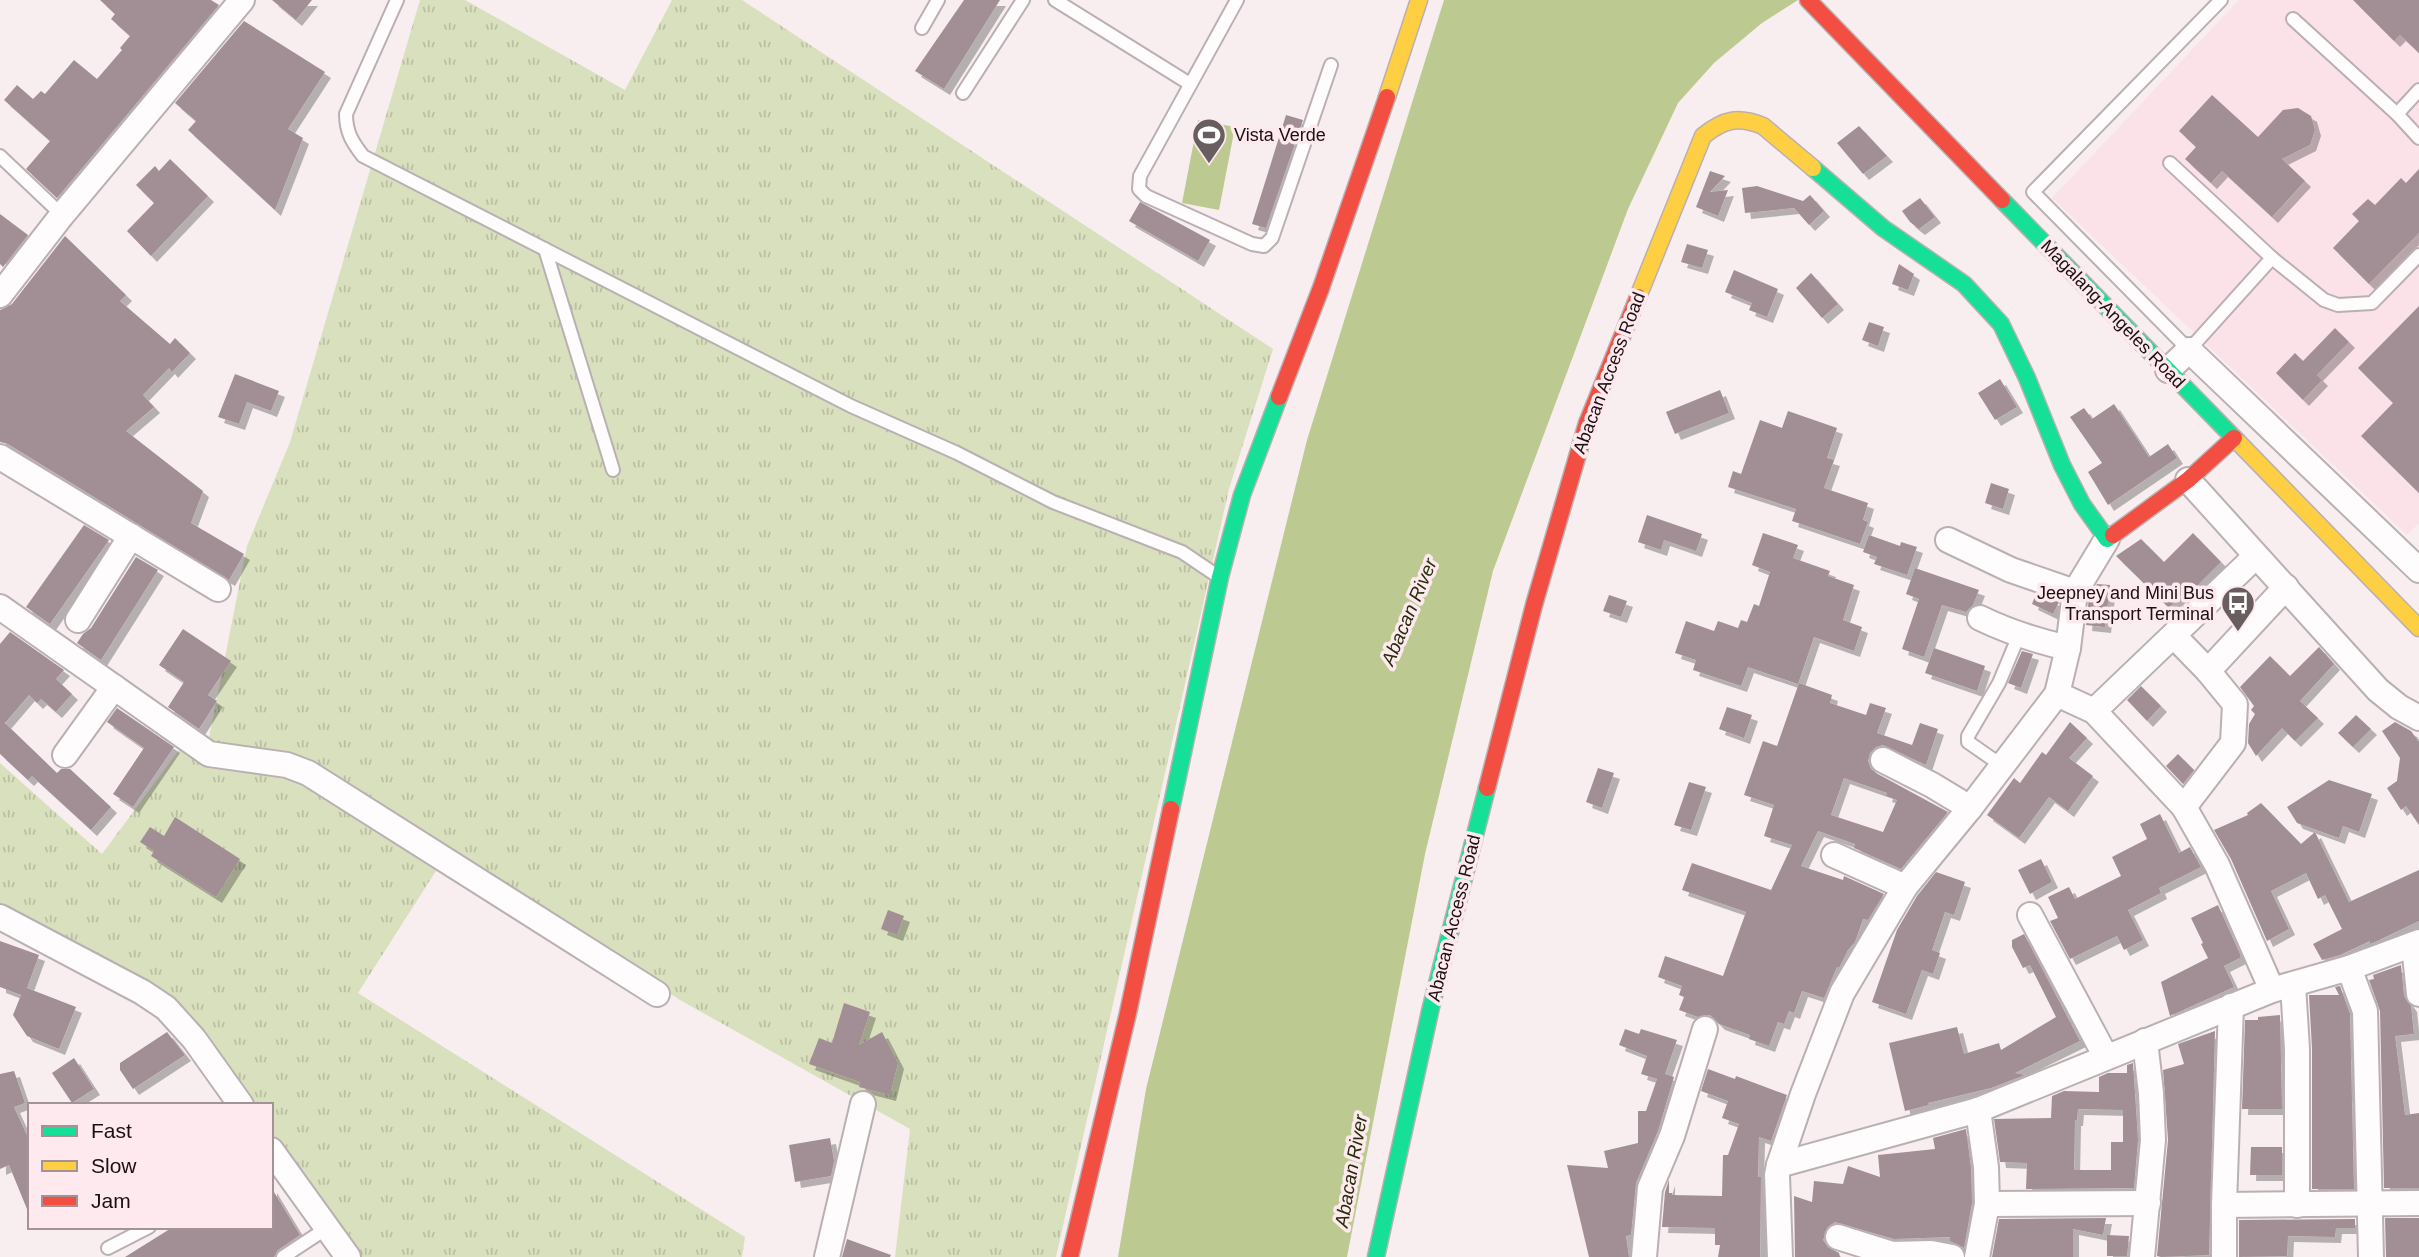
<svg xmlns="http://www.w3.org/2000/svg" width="2419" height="1257" font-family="Helvetica,sans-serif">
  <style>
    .built { fill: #fbe1e8 }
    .grass { fill: url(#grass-tufts) }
    .water { fill: #bcca92 }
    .building { fill: #a28f95; fill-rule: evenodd; filter: url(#shadow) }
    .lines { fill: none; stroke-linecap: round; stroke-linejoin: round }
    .lane-casing { stroke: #bab0b2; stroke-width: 16 }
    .street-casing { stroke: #bab0b2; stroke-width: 28 }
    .fast-casing { stroke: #bab0b2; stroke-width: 19 }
    .slow-casing { stroke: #bab0b2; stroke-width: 19 }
    .jam-casing { stroke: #bab0b2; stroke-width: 19 }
    .lane { stroke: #fefcfd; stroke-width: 12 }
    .street { stroke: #fefcfd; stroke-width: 24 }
    .fast { stroke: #16e098; stroke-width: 16 }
    .slow { stroke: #ffcf43; stroke-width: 16 }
    .jam { stroke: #f24e42; stroke-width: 16 }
    .labels { text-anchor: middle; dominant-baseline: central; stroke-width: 7; stroke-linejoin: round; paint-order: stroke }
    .poi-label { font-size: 18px; fill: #1b1013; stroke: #fde9ee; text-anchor: start }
    .street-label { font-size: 18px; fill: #1b1013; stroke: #fde9ee }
    .water-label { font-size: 19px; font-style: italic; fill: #242e0a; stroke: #fde9ee }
  </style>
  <defs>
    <pattern id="grass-tufts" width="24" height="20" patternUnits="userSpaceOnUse" patternTransform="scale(1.75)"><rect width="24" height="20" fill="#d9e0bd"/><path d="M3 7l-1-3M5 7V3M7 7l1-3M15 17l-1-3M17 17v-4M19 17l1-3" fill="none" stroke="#babfa2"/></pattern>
    <filter id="shadow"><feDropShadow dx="6" dy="6" stdDeviation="0" flood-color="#0004"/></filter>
  </defs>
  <rect width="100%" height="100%" fill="#f8eef0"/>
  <!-- built -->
  <path class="built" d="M2239 0H2419V523L2407 535 2052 198Z"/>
  <!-- grass -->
  <g class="grass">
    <path d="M420 0H465L625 90 672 0H742L1273 349 1229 489 1056 1257H895L910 1129 680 1000 334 779 208 743 247 546 290 442Z"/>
    <path d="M182 746 287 772 441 863 358 993 745 1237 742 1257H361L271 1133V1105H250L177 1009 0 910V763L102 854Z"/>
  </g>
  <!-- water -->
  <g class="water">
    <path d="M1444 0H1798L1762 23 1714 63 1678 103 1628 209 1493 571 1425 854 1347 1257H1118L1146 1089 1307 440Z"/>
    <path d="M1198 120 1235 127 1219 210 1182 203Z"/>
  </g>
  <!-- building -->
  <g class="building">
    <path d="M100 0H211L219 5 57 198 26 169 50 141 4 100 17 85 33 99 41 91 45 94 74 60 97 79 122 50 120 48 130 36 111 19 115 14Z"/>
    <path d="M272 0H312L296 20Z"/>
    <path d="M964 0H1000L944 89 915 71Z"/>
    <path d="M2353 0H2419V53L2400 35 2394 41Z"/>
    <path d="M244 21 325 72 288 129 303 138 275 210 188 130 196 121 175 103Z"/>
    <path d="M2212 95 2258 137 2283 110 2298 108 2311 116 2315 130 2310 145 2282 159 2305 181 2272 217 2222 171 2211 183 2185 159 2196 147 2179 131Z"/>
    <path d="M1286 115 1303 120 1266 228 1252 224Z"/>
    <path d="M1859 126 1887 156 1863 174 1837 143Z"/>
    <path d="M170 159 208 196 151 256 127 231 154 203 136 185 155 166 159 171Z"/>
    <path d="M2419 169V233L2369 284 2333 248 2359 221 2352 214 2368 199 2375 205 2401 178 2406 183Z"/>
    <path d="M1710 171 1725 176 1710 192 1728 190 1718 216 1696 207Z"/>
    <path d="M1757 186 1803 201 1810 195 1824 211 1809 225 1794 208 1745 213 1742 188Z"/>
    <path d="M1920 198 1935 217 1919 229 1910 222 1902 211Z"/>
    <path d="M1140 202 1210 240 1198 261 1129 221Z"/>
    <path d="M0 214 28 235 3 267 0 264Z"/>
    <path d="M65 236 126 295 120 301 170 344 175 338 190 353 172 372 169 368 143 395 154 407 126 431 203 491 191 523 244 554 229 580 8 444 0 442V310L12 304Z"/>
    <path d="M1687 244 1708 250 1702 268 1681 262Z"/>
    <path d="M1899 264 1914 274 1908 290 1892 284Z"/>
    <path d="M1734 270 1778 289 1767 317 1749 310 1752 303 1725 292Z"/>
    <path d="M1811 273 1838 304 1822 318 1796 288Z"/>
    <path d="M2419 306V493L2361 436 2393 403 2358 368Z"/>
    <path d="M1869 322 1884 327 1878 346 1862 340Z"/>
    <path d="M2335 328 2349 342 2317 375 2322 380 2303 400 2276 373 2295 353 2303 361Z"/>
    <path d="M235 374 279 391 271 411 247 402 239 424 218 417Z"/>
    <path d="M2000 379 2017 407 1995 420 1978 393Z"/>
    <path d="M1720 390 1729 413 1675 434 1666 412Z"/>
    <path d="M2114 404 2149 457 2168 444 2177 458 2108 505 2088 472 2102 463 2070 417 2084 408 2092 419Z"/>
    <path d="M1788 411 1837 428 1827 458 1834 460 1824 488 1868 503 1863 520 1868 522 1860 544 1792 521 1796 509 1728 487 1733 471 1741 474 1760 420 1782 428Z"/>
    <path d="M1991 483 2009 489 2003 509 1985 503Z"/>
    <path d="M1647 515 1702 534 1696 551 1664 540 1661 550 1638 542Z"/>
    <path d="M84 525 109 540 50 624 26 607Z"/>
    <path d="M1763 533 1798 545 1793 558 1830 571 1828 576 1854 585 1843 620 1862 627 1854 651 1814 637 1798 684 1748 667 1741 686 1693 670 1696 660 1675 653 1686 621 1714 631 1718 621 1738 628 1741 620 1747 622 1754 604 1759 606 1770 572 1752 565Z"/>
    <path d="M2193 533 2221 562 2191 592 2188 588 2169 608 2116 556 2141 539 2164 562Z"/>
    <path d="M1869 535 1900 546 1901 542 1917 547 1907 575 1874 564 1877 557 1863 552Z"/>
    <path d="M136 557 158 570 101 660 77 643 83 634 91 628Z"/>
    <path d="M1915 568 1979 590 1973 605 1966 612 1942 605 1924 657 1902 649 1919 599 1906 594Z"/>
    <path d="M2097 584 2110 585 2105 627 2086 625 2089 597Z"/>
    <path d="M2036 594 2059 602 2053 614 2032 604Z"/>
    <path d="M1609 595 1627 601 1621 617 1603 611Z"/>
    <path d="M183 629 231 661 208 695 217 701 199 729 168 707 184 682 159 665Z"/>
    <path d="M10 632 64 670 56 679 72 694 56 712 41 699 37 703 29 695 5 723 57 773 61 769H70L111 807 91 830 32 776 28 780 0 754V644Z"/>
    <path d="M2319 647 2334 664 2300 701 2318 718 2295 741 2282 728 2256 756 2248 743 2249 724 2255 714 2251 710 2254 706 2240 687 2270 656 2290 676Z"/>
    <path d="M1934 648 1985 666 1977 691 1925 673Z"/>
    <path d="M2022 651 2033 654 2021 688 2008 683Z"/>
    <path d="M1799 683 1832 695 1830 703 1866 715 1870 703 1886 708 1877 733 1912 745 1920 723 1938 729 1926 765 1883 745 1876 747 1870 753 1868 761 1871 769 1876 773 1948 812 1901 869 1854 848 1855 844 1818 831 1801 866 1843 880 1844 876 1884 894 1868 920 1863 919 1855 942 1848 950 1839 968 1837 967 1824 998 1802 991 1794 1013 1789 1011 1784 1024 1778 1022 1769 1046 1749 1039 1750 1035 1719 1024 1710 1015 1698 1017 1679 1010 1684 997 1679 995 1682 986 1658 977 1665 956 1723 976 1746 912 1682 890 1692 863 1771 890 1792 845 1764 836 1774 805 1744 795 1763 741 1777 746ZM1844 778 1887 793 1886 796 1897 800 1883 832 1831 815Z"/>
    <path d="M2141 686 2161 706 2147 721 2127 700Z"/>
    <path d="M1727 707 1752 715 1744 738 1719 729Z"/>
    <path d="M117 708 174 747 133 807 113 794 144 748 107 722Z"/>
    <path d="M2356 715 2371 729 2353 747 2338 733Z"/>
    <path d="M2070 722 2087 738 2069 758 2093 776 2068 811 2049 797 2019 838 1987 815 2014 778 2020 783 2042 752 2046 755Z"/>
    <path d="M2395 722 2411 731 2419 742V825L2406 806 2401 810 2387 788 2397 781 2400 758 2382 731Z"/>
    <path d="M2178 754 2194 770 2183 784 2166 766Z"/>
    <path d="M1598 768 1614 773 1602 808 1586 802Z"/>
    <path d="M2329 780 2372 794 2359 832 2343 826 2339 838 2297 823 2287 807Z"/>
    <path d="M1689 782 1706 787 1691 830 1674 825Z"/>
    <path d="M2261 803 2301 844 2315 832 2349 902 2419 870V921L2375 942 2370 944V941L2340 955 2322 960 2313 944 2342 929 2325 895 2318 899 2306 873 2271 891 2289 929 2267 941 2231 859 2214 830 2248 815 2247 813Z"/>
    <path d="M2160 814 2179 853 2190 847 2201 867 2159 888 2161 893 2128 910 2143 940 2124 950 2117 936 2070 959 2050 921 2058 918 2048 897 2069 887 2075 899 2121 876 2112 857 2147 839 2140 824Z"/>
    <path d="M175 817 240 859 216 897 151 856 154 851 140 842 150 827 164 836Z"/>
    <path d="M2041 859 2052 882 2030 894 2018 870Z"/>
    <path d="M1936 872 1965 882 1954 915 1945 912 1932 950 1940 953 1933 974 1922 970 1906 1014 1872 1002 1897 930 1917 896Z"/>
    <path d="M2218 905 2240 954V958L2224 966 2234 987 2170 1016 2161 982 2208 958 2201 944 2203 943 2191 918Z"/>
    <path d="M888 910 904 916 897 935 881 929Z"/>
    <path d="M2024 934 2080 1041 2015 1073 2025 1075 1991 1088 1928 1103 1929 1105 1905 1111 1889 1043 1957 1027 1964 1054 1999 1043 2001 1050 2056 1017 2030 965 2023 968 2012 947V940Z"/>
    <path d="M0 941 39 955 27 988 76 1007 59 1049 27 1036 13 1015 21 995 0 987Z"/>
    <path d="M2401 965 2404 996 2411 1006 2414 1034 2395 1036 2405 1115 2419 1113V1188H2384L2380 1011 2369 980 2374 979 2373 975Z"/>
    <path d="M2340 986 2350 1014 2354 1189H2312V1049L2309 995H2339L2335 987Z"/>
    <path d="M844 1003 870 1012 859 1045 882 1032 898 1063 890 1095 859 1087 860 1082 809 1064 819 1038 832 1043Z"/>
    <path d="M2280 1015 2282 1109H2242L2245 1020H2258V1017Z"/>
    <path d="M1625 1029 1639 1034 1641 1029 1677 1040 1665 1074 1674 1077 1658 1131 1636 1183 1631 1235 1626 1236 1629 1257H1589L1567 1165 1608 1168 1604 1151 1638 1143V1111H1646L1657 1079 1641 1074 1647 1056 1619 1045Z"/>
    <path d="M2215 1031 2209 1255 2161 1257 2157 1256 2168 1140 2163 1070 2184 1064 2178 1044Z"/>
    <path d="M167 1032 185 1055 133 1089 120 1070V1063Z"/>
    <path d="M74 1058 94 1089 72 1103 52 1073Z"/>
    <path d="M2133 1063 2138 1140 2134 1188 2026 1189 2027 1163 2000 1162 1994 1119 2051 1118 2052 1096 2064 1091 2099 1092V1077L2108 1073H2127V1065ZM2078 1109 2123 1110V1142H2111V1170H2074L2075 1120H2077Z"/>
    <path d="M1708 1069 1735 1079 1736 1076 1787 1095 1771 1141 1759 1137 1758 1177H1761L1760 1257H1718L1720 1245H1715V1228L1662 1227 1665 1192 1669 1180V1193H1672V1195L1722 1196 1723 1155H1728L1739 1124 1722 1118 1728 1101 1701 1091Z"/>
    <path d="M14 1071 25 1103 14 1107 30 1142 29 1214 9 1165 0 1169V1074Z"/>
    <path d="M1966 1129 1971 1168 1972 1203 1964 1248 1950 1241V1237L1894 1239 1835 1222 1828 1227 1823 1240 1828 1247 1839 1253 1840 1257H1795L1794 1196 1812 1202 1814 1181 1843 1184 1848 1166 1880 1177 1878 1155 1935 1149 1933 1138Z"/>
    <path d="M830 1138 834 1161 831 1176 795 1182 789 1145Z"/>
    <path d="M2251 1147H2282V1175H2250Z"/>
    <path d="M271 1187 300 1235 278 1250 274 1257H125L173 1227H271Z"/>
    <path d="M2106 1218 2103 1235 2073 1229V1257H1992L1999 1219Z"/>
    <path d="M2385 1218H2419V1257H2386Z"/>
    <path d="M2355 1219V1228H2336L2335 1237 2288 1236 2287 1256 2239 1257V1220Z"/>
    <path d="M2107 1235 2129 1236 2127 1256H2107Z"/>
    <path d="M847 1239 891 1255 890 1257H842Z"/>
  </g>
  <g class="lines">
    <!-- lane casing -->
    <g class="lane-casing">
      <g id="lane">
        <path d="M397 0 346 114C346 132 352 142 363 156L851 406 957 453 1053 502 1182 552 1216 575"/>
        <path d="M1055 0 1190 84"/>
        <path d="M1237 0 1140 176 1139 189 1146 196 1252 244 1264 246 1272 238 1331 65"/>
        <path d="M2221 0 2033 192 2189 350 2272 258"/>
        <path d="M2293 19 2397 114 2419 138"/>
        <path d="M922 28 938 0"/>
        <path d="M963 93 1023 0"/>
        <path d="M2397 114 2419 90"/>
        <path d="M0 156 62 215"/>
        <path d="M2170 163 2272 258 2324 300 2338 305 2372 303 2419 255"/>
        <path d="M545 249 613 470"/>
        <path d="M2001 765 1968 742V736L1999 683 2019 635"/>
        <path d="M108 1248 149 1227"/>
        <path d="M283 1257 327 1228"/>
      </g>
    </g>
    <!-- street casing -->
    <g class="street-casing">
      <g id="street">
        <path d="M0 295 62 215 242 0"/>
        <path d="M2168 370 2189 350 2419 570"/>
        <path d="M0 457 218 589"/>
        <path d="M2188 480 2378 690 2399 707 2419 718"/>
        <path d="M1948 540 2011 570 2075 592"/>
        <path d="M0 607 209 754 287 765 308 773 657 994"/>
        <path d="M1980 618C2009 632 2037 641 2068 648"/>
        <path d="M78 620 131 536"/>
        <path d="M2174 636 2208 671"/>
        <path d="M2057 694 2094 711 2184 807"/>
        <path d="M2094 711 2256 556"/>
        <path d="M65 755 114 687"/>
        <path d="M1883 760 1932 785 1970 808"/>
        <path d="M1834 855 1905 887"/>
        <path d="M2030 915 2106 1057"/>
        <path d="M0 917 142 992 166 1008 194 1039 241 1105"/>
        <path d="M2414 945 2419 994"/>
        <path d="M2349 968 2365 1011 2371 1257"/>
        <path d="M2293 985 2297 1049V1205"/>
        <path d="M2272 990 2217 865 2184 807 2233 743 2235 704 2208 671 2286 587"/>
        <path d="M271 1150 348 1257"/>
        <path d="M1779 1165 1978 1110 2272 990 2349 968 2419 942"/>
        <path d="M1987 1204 2148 1203"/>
        <path d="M2224 1205 2419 1203"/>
        <path d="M1838 1237 1892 1254 1931 1253 1952 1257"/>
        <path d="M827 1257 863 1104"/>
        <path d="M1644 1257 1650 1188 1672 1136 1705 1029"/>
        <path d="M1780 1257 1777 1175 1779 1165 1803 1094 1842 993 1905 887 1970 808 2057 694 2068 648 2075 592 2107 539"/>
        <path d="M1977 1257 1987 1204 1986 1167 1978 1110"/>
        <path d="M2142 1257 2153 1140 2151 1093 2145 1041"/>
        <path d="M2224 1257V1205L2231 1006"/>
      </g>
    </g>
    <!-- fast casing -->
    <g class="fast-casing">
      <g id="fast">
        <path d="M1813 168 1883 228 1964 284 2001 324 2027 378 2062 465 2082 504 2107 539 2113 535"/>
        <path d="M2002 200 2238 442"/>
        <path d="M1171 809 1220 577 1242 495 1279 397"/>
        <path d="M1376 1257 1431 1007 1487 788"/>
      </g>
    </g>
    <!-- slow casing -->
    <g class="slow-casing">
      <g id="slow">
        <path d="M1387 97 1419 0"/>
        <path d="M1638 297 1703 136C1724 119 1738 116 1763 126L1813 168"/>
        <path d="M2238 442 2419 628"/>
      </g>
    </g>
    <!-- jam casing -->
    <g class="jam-casing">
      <g id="jam">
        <path d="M1808 0 2002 200"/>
        <path d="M1279 397 1321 288 1387 97"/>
        <path d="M2113 535 2188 480 2234 438"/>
        <path d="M1487 788 1534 605 1587 423 1638 297"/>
        <path d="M1070 1257 1128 1013 1171 809"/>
      </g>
    </g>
    <!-- lane -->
    <use href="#lane" class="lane"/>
    <!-- street -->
    <use href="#street" class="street"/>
    <!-- fast -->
    <use href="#fast" class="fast"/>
    <!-- slow -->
    <use href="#slow" class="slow"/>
    <!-- jam -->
    <use href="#jam" class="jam"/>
  </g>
  <!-- icons -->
  <defs>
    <g id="stadium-pin" transform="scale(1.75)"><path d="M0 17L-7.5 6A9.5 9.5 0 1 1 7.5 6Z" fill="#685e60" stroke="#fde9ee"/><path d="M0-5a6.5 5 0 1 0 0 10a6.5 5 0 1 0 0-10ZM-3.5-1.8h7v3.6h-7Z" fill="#fff"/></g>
    <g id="bus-pin" transform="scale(1.75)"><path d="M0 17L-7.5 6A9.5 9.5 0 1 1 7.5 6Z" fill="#685e60" stroke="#fde9ee"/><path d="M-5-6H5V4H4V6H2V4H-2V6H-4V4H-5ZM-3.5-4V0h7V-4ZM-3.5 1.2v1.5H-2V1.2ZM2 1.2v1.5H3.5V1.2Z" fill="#fff"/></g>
  </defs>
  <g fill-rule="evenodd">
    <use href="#stadium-pin" x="1209" y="135"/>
    <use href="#bus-pin" x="2238" y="603"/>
  </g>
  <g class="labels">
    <!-- poi labels -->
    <g class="poi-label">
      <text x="1234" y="135">Vista Verde</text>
      <text x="2214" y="593" text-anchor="end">Jeepney and Mini Bus<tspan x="2214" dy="21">Transport Terminal</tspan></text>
    </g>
    <!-- street labels -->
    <g class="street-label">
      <text transform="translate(2113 314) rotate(46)">Magalang-Angeles Road</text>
      <text transform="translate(1609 373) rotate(-69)">Abacan Access Road</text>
      <text transform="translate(1454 918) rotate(-76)">Abacan Access Road</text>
    </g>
    <!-- water labels -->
    <g class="water-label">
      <text transform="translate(1409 612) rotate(-67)">Abacan River</text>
      <text transform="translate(1351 1171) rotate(-80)">Abacan River</text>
    </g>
  </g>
  <!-- legend -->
  <rect x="28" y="1103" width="245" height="126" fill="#fde9ee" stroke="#a39296" stroke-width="2"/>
  <rect x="42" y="1126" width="35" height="10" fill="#16e098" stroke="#a39296" stroke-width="2"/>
  <text x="91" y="1138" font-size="21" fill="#1b1013">Fast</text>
  <rect x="42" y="1161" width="35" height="10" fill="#ffcf43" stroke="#a39296" stroke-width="2"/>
  <text x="91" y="1173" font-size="21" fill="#1b1013">Slow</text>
  <rect x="42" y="1196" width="35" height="10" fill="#f24e42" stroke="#a39296" stroke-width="2"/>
  <text x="91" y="1208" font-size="21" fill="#1b1013">Jam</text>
</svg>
